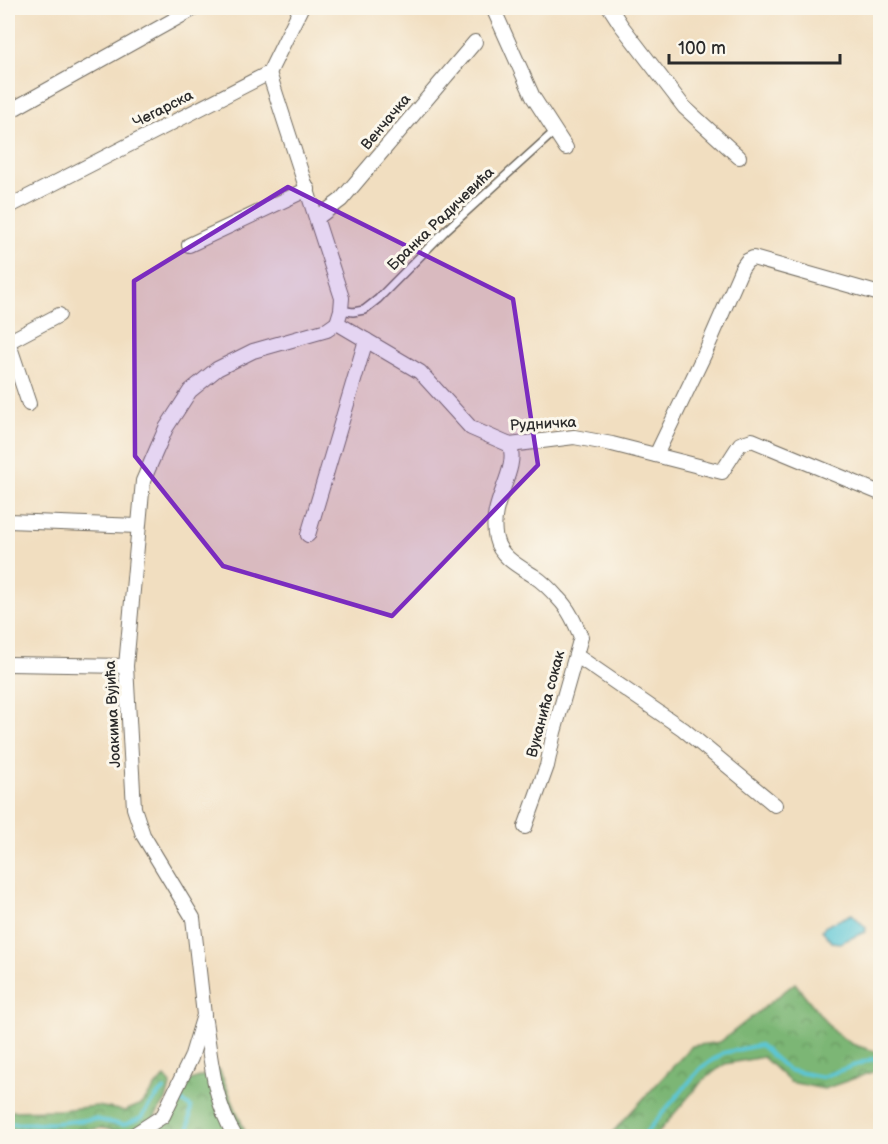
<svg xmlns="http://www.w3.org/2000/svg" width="888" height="1144" font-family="'Balsamiq Sans',sans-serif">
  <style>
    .forest { fill: url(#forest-crowns); stroke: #547050; stroke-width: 1.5 }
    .water { fill: #5bc6d5; stroke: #437880; stroke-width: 1.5 }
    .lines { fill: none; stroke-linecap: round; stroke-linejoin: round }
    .stream { stroke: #5bc6d5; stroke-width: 4 }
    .service-casing { stroke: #706a5f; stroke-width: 10 }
    .minor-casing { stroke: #706a5f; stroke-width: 16 }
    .service { stroke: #fff; stroke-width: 7 }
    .minor { stroke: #fff; stroke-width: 14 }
    .marked { fill: #7b2cbf; fill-opacity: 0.2; stroke: #7b2cbf; stroke-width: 4.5; stroke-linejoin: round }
    .labels { text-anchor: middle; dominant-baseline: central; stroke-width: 6; stroke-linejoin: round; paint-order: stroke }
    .street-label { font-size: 15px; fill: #2b2b2b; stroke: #fbf7ec }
  </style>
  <defs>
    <pattern id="forest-crowns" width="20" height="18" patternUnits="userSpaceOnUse" patternTransform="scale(1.5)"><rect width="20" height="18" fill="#7cb674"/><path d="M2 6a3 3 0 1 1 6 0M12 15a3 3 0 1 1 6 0" fill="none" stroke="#66945f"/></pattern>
  </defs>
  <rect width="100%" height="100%" fill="#fbf7ec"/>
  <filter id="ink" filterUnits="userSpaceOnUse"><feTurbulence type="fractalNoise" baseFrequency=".0167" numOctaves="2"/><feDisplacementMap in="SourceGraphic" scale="12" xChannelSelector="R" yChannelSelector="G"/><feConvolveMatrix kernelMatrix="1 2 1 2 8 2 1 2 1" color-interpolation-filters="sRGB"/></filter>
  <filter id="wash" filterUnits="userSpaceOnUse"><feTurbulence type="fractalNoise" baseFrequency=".008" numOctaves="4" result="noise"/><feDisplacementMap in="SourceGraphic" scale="24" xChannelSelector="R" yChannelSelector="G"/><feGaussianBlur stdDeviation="1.35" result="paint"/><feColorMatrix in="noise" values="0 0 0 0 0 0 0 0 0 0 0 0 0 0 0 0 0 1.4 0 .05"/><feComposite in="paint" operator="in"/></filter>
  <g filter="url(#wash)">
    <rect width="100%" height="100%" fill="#f1dec0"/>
    <!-- forest -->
    <g class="forest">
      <path d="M795 983 834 1032 852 1044 880 1053V1073L875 1071 824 1089 790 1082 763 1057 725 1064 703 1080 655 1136H609L692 1046 720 1042Z"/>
      <path d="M219 1069 246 1134 250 1136H146L175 1111 186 1082Z"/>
      <path d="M165 1077 171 1084 166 1100 148 1127 131 1134 102 1128 65 1133H8V1111L59 1110 97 1106 125 1111 142 1104 159 1082Z"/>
    </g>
    <!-- water -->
    <path class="water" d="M852 914 866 928 865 932 840 943 832 942 822 930 826 926Z"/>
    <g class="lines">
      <!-- stream -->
      <g class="stream">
        <path d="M181 1101 191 1107 188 1136"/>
        <path d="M8 1124 57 1123 95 1119 123 1125 141 1118 158 1095 164 1090"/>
        <path d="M643 1136 701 1068 723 1053 760 1045 788 1070 822 1077 872 1059 880 1062"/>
      </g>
    </g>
  </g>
  <g filter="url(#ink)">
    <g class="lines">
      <!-- service casing -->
      <g class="service-casing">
        <path id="service" d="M341 310 353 312 364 310 378 299 446 230 554 132"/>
      </g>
      <!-- minor casing -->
      <g class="minor-casing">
        <g id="minor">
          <path d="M493 8 533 97 566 148"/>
          <path d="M610 8 621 25 684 107 739 157"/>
          <path d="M269 73 342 298 341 310 337 323"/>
          <path d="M8 112 195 8"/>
          <path d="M8 207 269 73 301 8"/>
          <path d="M317 218 341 200 475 42"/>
          <path d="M189 245 308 189"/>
          <path d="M337 323 420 372 471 428 510 445 574 437 612 444 722 472 740 444 752 440 880 493"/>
          <path d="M8 341 29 404"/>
          <path d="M8 342 59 315"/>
          <path d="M510 445C519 473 487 503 496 539 500 557 520 567 534 576 543 582 551 590 558 598 569 609 575 623 581 637L554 732 547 766 525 827"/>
          <path d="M656 455 704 355 742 268 747 261 753 258 880 294"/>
          <path d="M8 521 138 526"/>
          <path d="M308 535 366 340"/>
          <path d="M577 656 683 729 775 805"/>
          <path d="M8 664 126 666"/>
          <path d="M205 1021C211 1059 214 1103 235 1136"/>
          <path d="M132 1136 163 1116 191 1058 204 1015 193 918 143 835 134 808 126 666 143 481 166 428 190 391 217 369 253 351 327 330 337 323"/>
        </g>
      </g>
      <!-- service -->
      <use href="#service" class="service"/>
      <!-- minor -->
      <use href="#minor" class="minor"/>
    </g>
  </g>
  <!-- marked area -->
  <path class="marked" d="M288 187 513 299 538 465 392 616 223 566 135 456 134 281Z"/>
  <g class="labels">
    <!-- street labels -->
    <g class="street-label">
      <text transform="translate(163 109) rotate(-27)">Чегарска</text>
      <text transform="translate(386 122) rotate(-50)">Венчачка</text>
      <text transform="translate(441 219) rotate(-44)">Бранка Радичевића</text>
      <text transform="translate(543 424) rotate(-3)">Рудничка</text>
      <text transform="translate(546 704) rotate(-75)">Вуканића сокак</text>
      <text transform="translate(113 714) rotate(-93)">Јоакима Вујића</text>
    </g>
  </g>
  <!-- margin -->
  <rect width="888" height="1144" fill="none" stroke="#fbf7ec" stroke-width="30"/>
  <!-- scale -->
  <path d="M669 54v9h171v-9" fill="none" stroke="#2b2b2b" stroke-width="3"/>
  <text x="678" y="54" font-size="18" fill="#2b2b2b" stroke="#fbf7ec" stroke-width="4.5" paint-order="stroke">100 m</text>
</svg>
